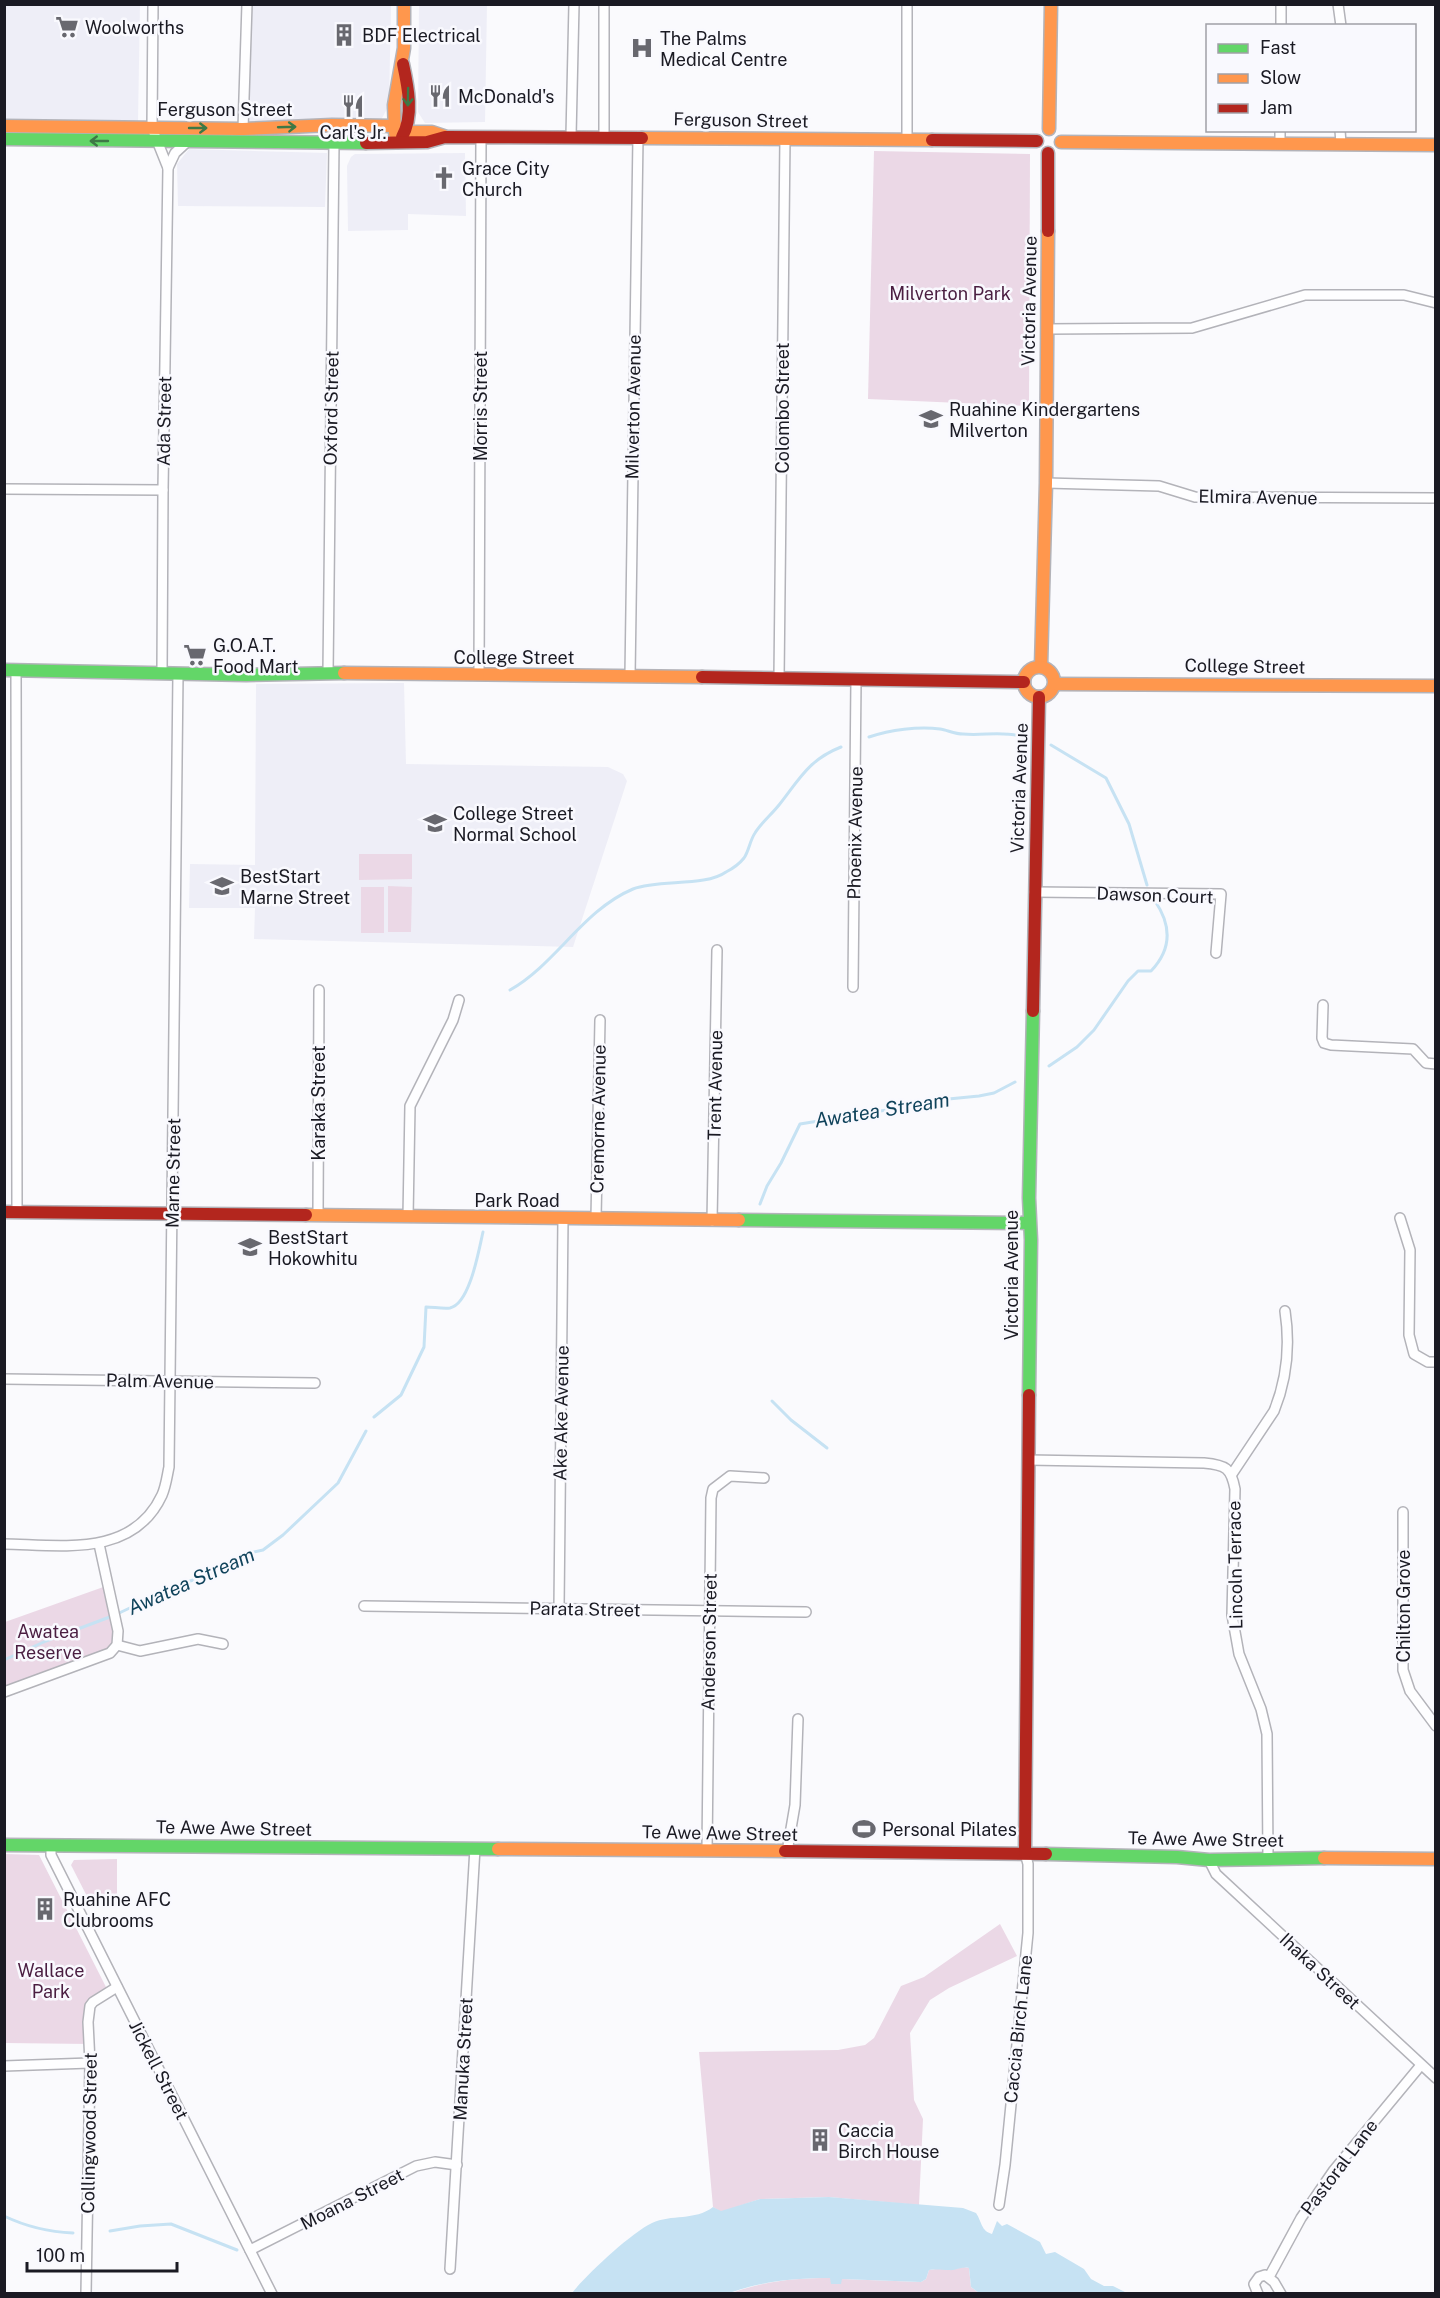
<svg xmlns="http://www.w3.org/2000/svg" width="1440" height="2298" font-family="'Public Sans',sans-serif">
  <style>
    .built { fill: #eeeef7 }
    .green { fill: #ebd8e6 }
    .water { fill: #c6e2f3 }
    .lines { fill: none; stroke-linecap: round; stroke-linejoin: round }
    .stream { stroke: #c6e2f3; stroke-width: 3 }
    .street-casing { stroke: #b3b3b9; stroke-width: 12 }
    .fast-casing { stroke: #b3b3b9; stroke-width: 15 }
    .slow-casing { stroke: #b3b3b9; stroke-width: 15 }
    .jam-casing { stroke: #b3b3b9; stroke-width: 15 }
    .street { stroke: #fefeff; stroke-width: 9 }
    .fast { stroke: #63d668; stroke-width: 12 }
    .slow { stroke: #ff974d; stroke-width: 12 }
    .jam { stroke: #b3261e; stroke-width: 12 }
    .oneway { stroke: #3e7846 }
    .labels { text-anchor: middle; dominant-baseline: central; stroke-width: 5; stroke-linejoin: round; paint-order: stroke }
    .poi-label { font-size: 18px; fill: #1a1a23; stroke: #f9f9fe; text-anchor: start }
    .street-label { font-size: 18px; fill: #1a1a23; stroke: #f9f9fe }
    .park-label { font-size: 18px; fill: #4a1e41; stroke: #f9f9fe }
    .water-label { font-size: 20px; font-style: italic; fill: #10435b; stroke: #f9f9fe }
  </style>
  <rect width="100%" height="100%" fill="#fafafd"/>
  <!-- built -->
  <g class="built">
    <path d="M5 4 140 5 138 121 5 119Z"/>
    <path d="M252 5H391L389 105 380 122 249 123Z"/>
    <path d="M419 5H487L485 122 425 123 418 112Z"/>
    <path d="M189 149 327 153 325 207 178 206 177 164Z"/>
    <path d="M465 153 466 216 408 214V230L348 231 347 166 351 157 355 154Z"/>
    <path d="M404 683 406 764 608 767 623 774 627 781 573 947 254 939 255 908H189L190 864 255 865 256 684Z"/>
  </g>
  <!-- green -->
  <g class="green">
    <path d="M874 151 1030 154 1029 406 868 399Z"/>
    <path d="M359 854H412V879L359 880Z"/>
    <path d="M388 886 412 887 411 932H388Z"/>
    <rect x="361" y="887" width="23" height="46"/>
    <path d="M109 1585 118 1631 110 1653 5 1692V1622Z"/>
    <path d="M5 1854 39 1855 107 1989 93 2002 90 2044 5 2043Z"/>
    <path d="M117 1859V1908H93L71 1865 74 1860Z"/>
    <path d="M1000 1924 1017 1956 949 1988 930 2000 910 2033 914 2100 923 2119 919 2205 829 2197 760 2199 721 2212 713 2207 699 2052 838 2050 865 2045 874 2038 901 1986 924 1977Z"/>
    <path d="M964 2267 969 2268 971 2287 979 2293 729 2294C763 2281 795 2278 831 2278V2284H841V2279L921 2282 926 2279 929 2270 943 2268 949 2270Z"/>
  </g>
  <!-- water -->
  <path class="water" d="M829 2197 963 2208 976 2213C982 2222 981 2231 992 2234L997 2221 1002 2226 1007 2224 1040 2242 1046 2254 1055 2252 1084 2269 1091 2279 1104 2286H1113L1127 2293H979L971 2287 969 2268C961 2266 956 2271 949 2270 942 2270 937 2269 929 2270L926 2279 921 2282 842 2279 841 2284H831L830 2278C795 2278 763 2281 729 2293H572C586 2275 631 2233 652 2223 671 2214 695 2221 713 2207L721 2211 760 2199Z"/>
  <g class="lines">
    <!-- stream -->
    <g class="stream">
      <path d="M869 737C890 730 918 726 940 729 947 730 955 734 963 734 982 736 1001 731 1019 736"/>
      <path d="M1051 745 1106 778 1129 824 1147 885"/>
      <path d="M510 990C556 964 583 910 633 889 659 879 705 887 726 872 732 869 740 863 744 858 749 851 750 840 755 833 761 823 771 815 779 805 799 780 808 760 841 747"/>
      <path d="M1049 1066 1077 1047 1094 1030 1128 981 1138 971H1151C1172 949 1172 926 1155 901"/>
      <path d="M760 1204 767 1186 781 1163 800 1124 899 1108 928 1101 979 1096 994 1093 1015 1082"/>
      <path d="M772 1401 791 1420 827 1448"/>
      <path d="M374 1417 401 1395 424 1347 426 1307C433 1307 443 1309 450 1308 470 1304 479 1249 483 1232"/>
      <path d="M4 1660 46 1641 115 1615 176 1586 210 1574 245 1554 263 1550 283 1535 338 1483 366 1431"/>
      <path d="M4 2216C27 2227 48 2232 73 2233"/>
      <path d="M110 2231 140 2226 171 2224 237 2250"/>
    </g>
    <!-- street casing -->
    <g class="street-casing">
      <g id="street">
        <path d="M153 4 152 128 168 168"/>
        <path d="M1338 4 1341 26"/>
        <path d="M1281 26V4"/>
        <path d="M243 129 247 4"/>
        <path d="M1280 130V143"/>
        <path d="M1340 130 1341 144"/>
        <path d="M571 136 574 4"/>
        <path d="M604 137V4"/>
        <path d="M907 140V4"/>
        <path d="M1047 329 1192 328 1305 295H1404L1436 303"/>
        <path d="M1046 483 1159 486 1195 497 1436 498"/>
        <path d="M4 489 163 490"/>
        <path d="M16 670 17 1212"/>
        <path d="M162 673 163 490 168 168 175 153 189 140"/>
        <path d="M328 673 334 143"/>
        <path d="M479 675 481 137"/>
        <path d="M630 676 638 137"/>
        <path d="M779 678 785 138"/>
        <path d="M1034 892 1221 894 1216 953"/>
        <path d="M853 987 856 680"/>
        <path d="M1323 1005 1322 1038 1324 1043 1331 1045 1413 1049 1426 1063 1436 1064"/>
        <path d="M318 1216 319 990"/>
        <path d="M408 1217 410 1106 453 1020 459 1000"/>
        <path d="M596 1218 600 1020"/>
        <path d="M1400 1218 1410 1250 1409 1335 1414 1354 1428 1362H1436"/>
        <path d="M712 1221 717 950"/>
        <path d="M4 1379 315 1383"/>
        <path d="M1028 1460 1204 1463C1226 1465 1231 1468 1235 1489L1232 1615 1239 1654 1261 1709 1267 1734 1268 1858"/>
        <path d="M1232 1474 1274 1411C1287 1379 1290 1344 1285 1311"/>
        <path d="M1403 1512V1670L1410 1691 1436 1726"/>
        <path d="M4 1544C61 1545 133 1558 162 1495 166 1486 167 1476 169 1467L178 674"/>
        <path d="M364 1606 806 1612"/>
        <path d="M559 1608 563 1218"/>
        <path d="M117 1645 140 1651 198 1639 223 1644"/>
        <path d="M4 1692 110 1653 117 1645 118 1631 99 1544"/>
        <path d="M51 1846V1855L272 2294"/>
        <path d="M707 1851 711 1498 713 1489 730 1476 764 1478"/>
        <path d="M787 1852 795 1805 798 1719"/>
        <path d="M1209 1860 1216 1874 1436 2078"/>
        <path d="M4 2066 90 2063"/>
        <path d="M999 2205 1005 2165 1028 1933V1864L1025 1853"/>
        <path d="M250 2250 416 2166 435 2162 457 2165"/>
        <path d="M450 2269 475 1848"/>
        <path d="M1269 2277 1301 2218 1334 2170 1421 2065"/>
        <path d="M86 2294 90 2063 88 2022 90 2006 93 2002 117 1987"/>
        <path d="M1258 2294 1254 2284 1259 2277 1265 2275 1274 2282 1281 2294"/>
      </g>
    </g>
    <!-- fast casing -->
    <g class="fast-casing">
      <g id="fast">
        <path d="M4 139 366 143"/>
        <path d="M4 670 246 675 344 673"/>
        <path d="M739 1220 1029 1223"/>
        <path d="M1029 1395 1031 1240 1029 1198 1033 1011"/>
        <path d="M4 1845 498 1849"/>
        <path d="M1046 1854 1177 1857 1209 1860 1324 1858"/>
      </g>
    </g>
    <!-- slow casing -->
    <g class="slow-casing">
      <g id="slow">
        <path d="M4 126 243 129 332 125 393 126 407 132H432L444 136"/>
        <path d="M1049 129 1051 4"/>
        <path d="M395 133 394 105 404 48V4"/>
        <path d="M642 138 932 140"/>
        <path d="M1061 142 1436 145"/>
        <path d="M1041 666 1046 483 1048 231"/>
        <circle cx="1039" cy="682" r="15"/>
        <path d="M344 673 702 677"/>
        <path d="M1055 684 1436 686"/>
        <path d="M306 1215 739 1220"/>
        <path d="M498 1849 785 1851"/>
        <path d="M1324 1858 1436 1859"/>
      </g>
    </g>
    <!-- jam casing -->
    <g class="jam-casing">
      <g id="jam">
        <path d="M402 137C414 116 408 87 403 64"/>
        <path d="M932 140 1037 141"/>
        <path d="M366 143 427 142 445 137 642 138"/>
        <path d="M1048 231V153"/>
        <path d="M702 677 1024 682"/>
        <path d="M1033 1011 1039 697"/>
        <path d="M4 1212 306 1215"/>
        <path d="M785 1851 1046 1854"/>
        <path d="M1025 1853 1029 1395"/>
      </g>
    </g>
    <!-- street -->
    <use href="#street" class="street"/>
    <!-- fast -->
    <use href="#fast" class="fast"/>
    <!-- slow -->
    <use href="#slow" class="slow"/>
    <!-- jam -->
    <use href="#jam" class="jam"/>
  </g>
  <!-- one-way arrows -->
  <defs><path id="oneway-shaft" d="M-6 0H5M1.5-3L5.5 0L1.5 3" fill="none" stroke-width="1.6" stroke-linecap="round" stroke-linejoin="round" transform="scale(1.5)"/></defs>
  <g class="oneway">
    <use href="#oneway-shaft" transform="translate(408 97) rotate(91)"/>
    <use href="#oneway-shaft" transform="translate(287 127) rotate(-2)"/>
    <use href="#oneway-shaft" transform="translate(198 128)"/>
    <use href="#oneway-shaft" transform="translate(99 141) rotate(-180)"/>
  </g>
  <!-- icons -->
  <defs>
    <g id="supermarket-bare" transform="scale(1.8)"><path d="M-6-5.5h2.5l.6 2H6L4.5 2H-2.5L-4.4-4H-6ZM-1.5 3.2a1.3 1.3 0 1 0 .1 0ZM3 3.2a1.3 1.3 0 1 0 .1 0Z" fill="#68686f" stroke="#f9f9fe" stroke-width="2.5" paint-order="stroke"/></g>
    <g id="building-bare" transform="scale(1.8)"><path d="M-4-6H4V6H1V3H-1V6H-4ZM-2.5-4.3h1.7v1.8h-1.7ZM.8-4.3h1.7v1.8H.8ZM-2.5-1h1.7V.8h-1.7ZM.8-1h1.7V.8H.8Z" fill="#68686f" stroke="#f9f9fe" stroke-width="2.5" paint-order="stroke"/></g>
    <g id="hospital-bare" transform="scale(1.8)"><path d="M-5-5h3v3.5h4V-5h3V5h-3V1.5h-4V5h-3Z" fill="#68686f" stroke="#f9f9fe" stroke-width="2.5" paint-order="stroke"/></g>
    <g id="restaurant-bare" transform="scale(1.8)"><path d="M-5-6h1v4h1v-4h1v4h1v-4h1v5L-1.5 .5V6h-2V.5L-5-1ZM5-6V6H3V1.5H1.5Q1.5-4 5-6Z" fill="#68686f" stroke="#f9f9fe" stroke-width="2.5" paint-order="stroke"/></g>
    <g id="church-bare" transform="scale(1.8)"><path d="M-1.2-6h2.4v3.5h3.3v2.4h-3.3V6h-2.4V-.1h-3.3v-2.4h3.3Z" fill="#68686f" stroke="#f9f9fe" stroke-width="2.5" paint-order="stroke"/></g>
    <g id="school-bare" transform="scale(1.8)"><path d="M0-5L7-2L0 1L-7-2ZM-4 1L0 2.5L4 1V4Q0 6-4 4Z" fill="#68686f" stroke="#f9f9fe" stroke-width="2.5" paint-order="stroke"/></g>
    <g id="stadium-bare" transform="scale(1.8)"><path d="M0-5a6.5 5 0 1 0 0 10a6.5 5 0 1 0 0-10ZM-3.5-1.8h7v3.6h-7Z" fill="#68686f" stroke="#f9f9fe" stroke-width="2.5" paint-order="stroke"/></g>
  </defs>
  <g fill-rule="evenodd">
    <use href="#supermarket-bare" x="67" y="27"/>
    <use href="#building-bare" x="344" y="35"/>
    <use href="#hospital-bare" x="642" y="48"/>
    <use href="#restaurant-bare" x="440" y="96"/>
    <use href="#restaurant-bare" x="353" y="106"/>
    <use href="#church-bare" x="444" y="178"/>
    <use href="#school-bare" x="931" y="419"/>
    <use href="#supermarket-bare" x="195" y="655"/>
    <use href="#school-bare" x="435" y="823"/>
    <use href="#school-bare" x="222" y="886"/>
    <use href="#school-bare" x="250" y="1247"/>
    <use href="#stadium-bare" x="864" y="1829"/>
    <use href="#building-bare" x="45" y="1909"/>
    <use href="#building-bare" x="820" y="2140"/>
  </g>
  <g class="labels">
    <!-- poi labels -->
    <g class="poi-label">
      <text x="85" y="27">Woolworths</text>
      <text x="362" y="35">BDF Electrical</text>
      <text x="660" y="38">The Palms<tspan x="660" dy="21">Medical Centre</tspan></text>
      <text x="458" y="96">McDonald's</text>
      <text x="353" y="132" text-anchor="middle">Carl's Jr.</text>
      <text x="462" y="168">Grace City<tspan x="462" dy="21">Church</tspan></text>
      <text x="949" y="409">Ruahine Kindergartens<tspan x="949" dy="21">Milverton</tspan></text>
      <text x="213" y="645">G.O.A.T.<tspan x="213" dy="21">Food Mart</tspan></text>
      <text x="453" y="813">College Street<tspan x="453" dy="21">Normal School</tspan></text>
      <text x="240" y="876">BestStart<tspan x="240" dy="21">Marne Street</tspan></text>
      <text x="268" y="1237">BestStart<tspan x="268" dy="21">Hokowhitu</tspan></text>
      <text x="882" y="1829">Personal Pilates</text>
      <text x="63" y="1899">Ruahine AFC<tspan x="63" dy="21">Clubrooms</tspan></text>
      <text x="838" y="2130">Caccia<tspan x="838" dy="21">Birch House</tspan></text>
    </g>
    <!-- street labels -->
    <g class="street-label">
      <text x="225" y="109">Ferguson Street</text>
      <text transform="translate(741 120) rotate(1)">Ferguson Street</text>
      <text transform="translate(1029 301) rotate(-89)">Victoria Avenue</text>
      <text transform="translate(480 406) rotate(-90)">Morris Street</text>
      <text transform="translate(633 407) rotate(-89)">Milverton Avenue</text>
      <text transform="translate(331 408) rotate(-89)">Oxford Street</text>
      <text transform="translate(782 408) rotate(-90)">Colombo Street</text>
      <text transform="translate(164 421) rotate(-89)">Ada Street</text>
      <text transform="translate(1258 497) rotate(1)">Elmira Avenue</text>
      <text x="514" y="657">College Street</text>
      <text transform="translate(1245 666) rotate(1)">College Street</text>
      <text transform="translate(1019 788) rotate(-88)">Victoria Avenue</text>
      <text transform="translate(855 833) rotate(-89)">Phoenix Avenue</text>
      <text transform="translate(1155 895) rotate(2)">Dawson Court</text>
      <text transform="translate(715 1085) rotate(-89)">Trent Avenue</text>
      <text transform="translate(318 1103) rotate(-90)">Karaka Street</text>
      <text transform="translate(598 1119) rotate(-89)">Cremorne Avenue</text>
      <text transform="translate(173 1173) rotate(-89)">Marne Street</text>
      <text x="517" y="1200">Park Road</text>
      <text transform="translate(1011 1275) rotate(-90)">Victoria Avenue</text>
      <text transform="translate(160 1381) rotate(1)">Palm Avenue</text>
      <text transform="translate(561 1413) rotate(-89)">Ake Ake Avenue</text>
      <text transform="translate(1235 1565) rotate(-91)">Lincoln Terrace</text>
      <text transform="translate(1403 1606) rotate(-90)">Chilton Grove</text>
      <text transform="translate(585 1609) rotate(1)">Parata Street</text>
      <text transform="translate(709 1642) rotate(-89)">Anderson Street</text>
      <text transform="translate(234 1828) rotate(1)">Te Awe Awe Street</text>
      <text transform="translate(720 1833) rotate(1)">Te Awe Awe Street</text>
      <text transform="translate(1206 1839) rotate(1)">Te Awe Awe Street</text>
      <text transform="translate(1320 1971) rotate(43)">Ihaka Street</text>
      <text transform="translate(1018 2029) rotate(-84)">Caccia Birch Lane</text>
      <text transform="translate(463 2059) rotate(-87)">Manuka Street</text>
      <text transform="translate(159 2070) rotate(63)">Jickell Street</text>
      <text transform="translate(89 2133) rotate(-89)">Collingwood Street</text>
      <text transform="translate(1339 2167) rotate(-53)">Pastoral Lane</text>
      <text transform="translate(352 2199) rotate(-27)">Moana Street</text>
    </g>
    <!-- park labels -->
    <g class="park-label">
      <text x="950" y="293">Milverton Park</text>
      <text x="48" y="1631">Awatea<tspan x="48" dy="21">Reserve</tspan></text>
      <text x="51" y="1970">Wallace<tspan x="51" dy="21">Park</tspan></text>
    </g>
    <!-- water labels -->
    <g class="water-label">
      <text transform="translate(882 1110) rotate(-9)">Awatea Stream</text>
      <text transform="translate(191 1581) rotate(-24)">Awatea Stream</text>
    </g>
  </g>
  <!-- border -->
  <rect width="1440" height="2298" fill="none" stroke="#1a1a23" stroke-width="12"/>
  <!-- legend -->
  <rect x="1206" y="24" width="210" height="108" fill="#f9f9fe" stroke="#a0a0a6" stroke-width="1.5"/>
  <rect x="1218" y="44" width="30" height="9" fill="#63d668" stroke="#a0a0a6" stroke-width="1.5"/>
  <text x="1260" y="54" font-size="18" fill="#1a1a23">Fast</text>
  <rect x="1218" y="74" width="30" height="9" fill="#ff974d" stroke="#a0a0a6" stroke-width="1.5"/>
  <text x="1260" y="84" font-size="18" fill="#1a1a23">Slow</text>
  <rect x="1218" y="104" width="30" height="9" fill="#b3261e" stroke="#a0a0a6" stroke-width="1.5"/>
  <text x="1260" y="114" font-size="18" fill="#1a1a23">Jam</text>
  <!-- scale -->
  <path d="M27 2262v9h150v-9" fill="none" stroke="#1a1a23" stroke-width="3"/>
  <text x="36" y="2262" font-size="18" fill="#1a1a23" stroke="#f9f9fe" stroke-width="4.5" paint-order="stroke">100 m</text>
</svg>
